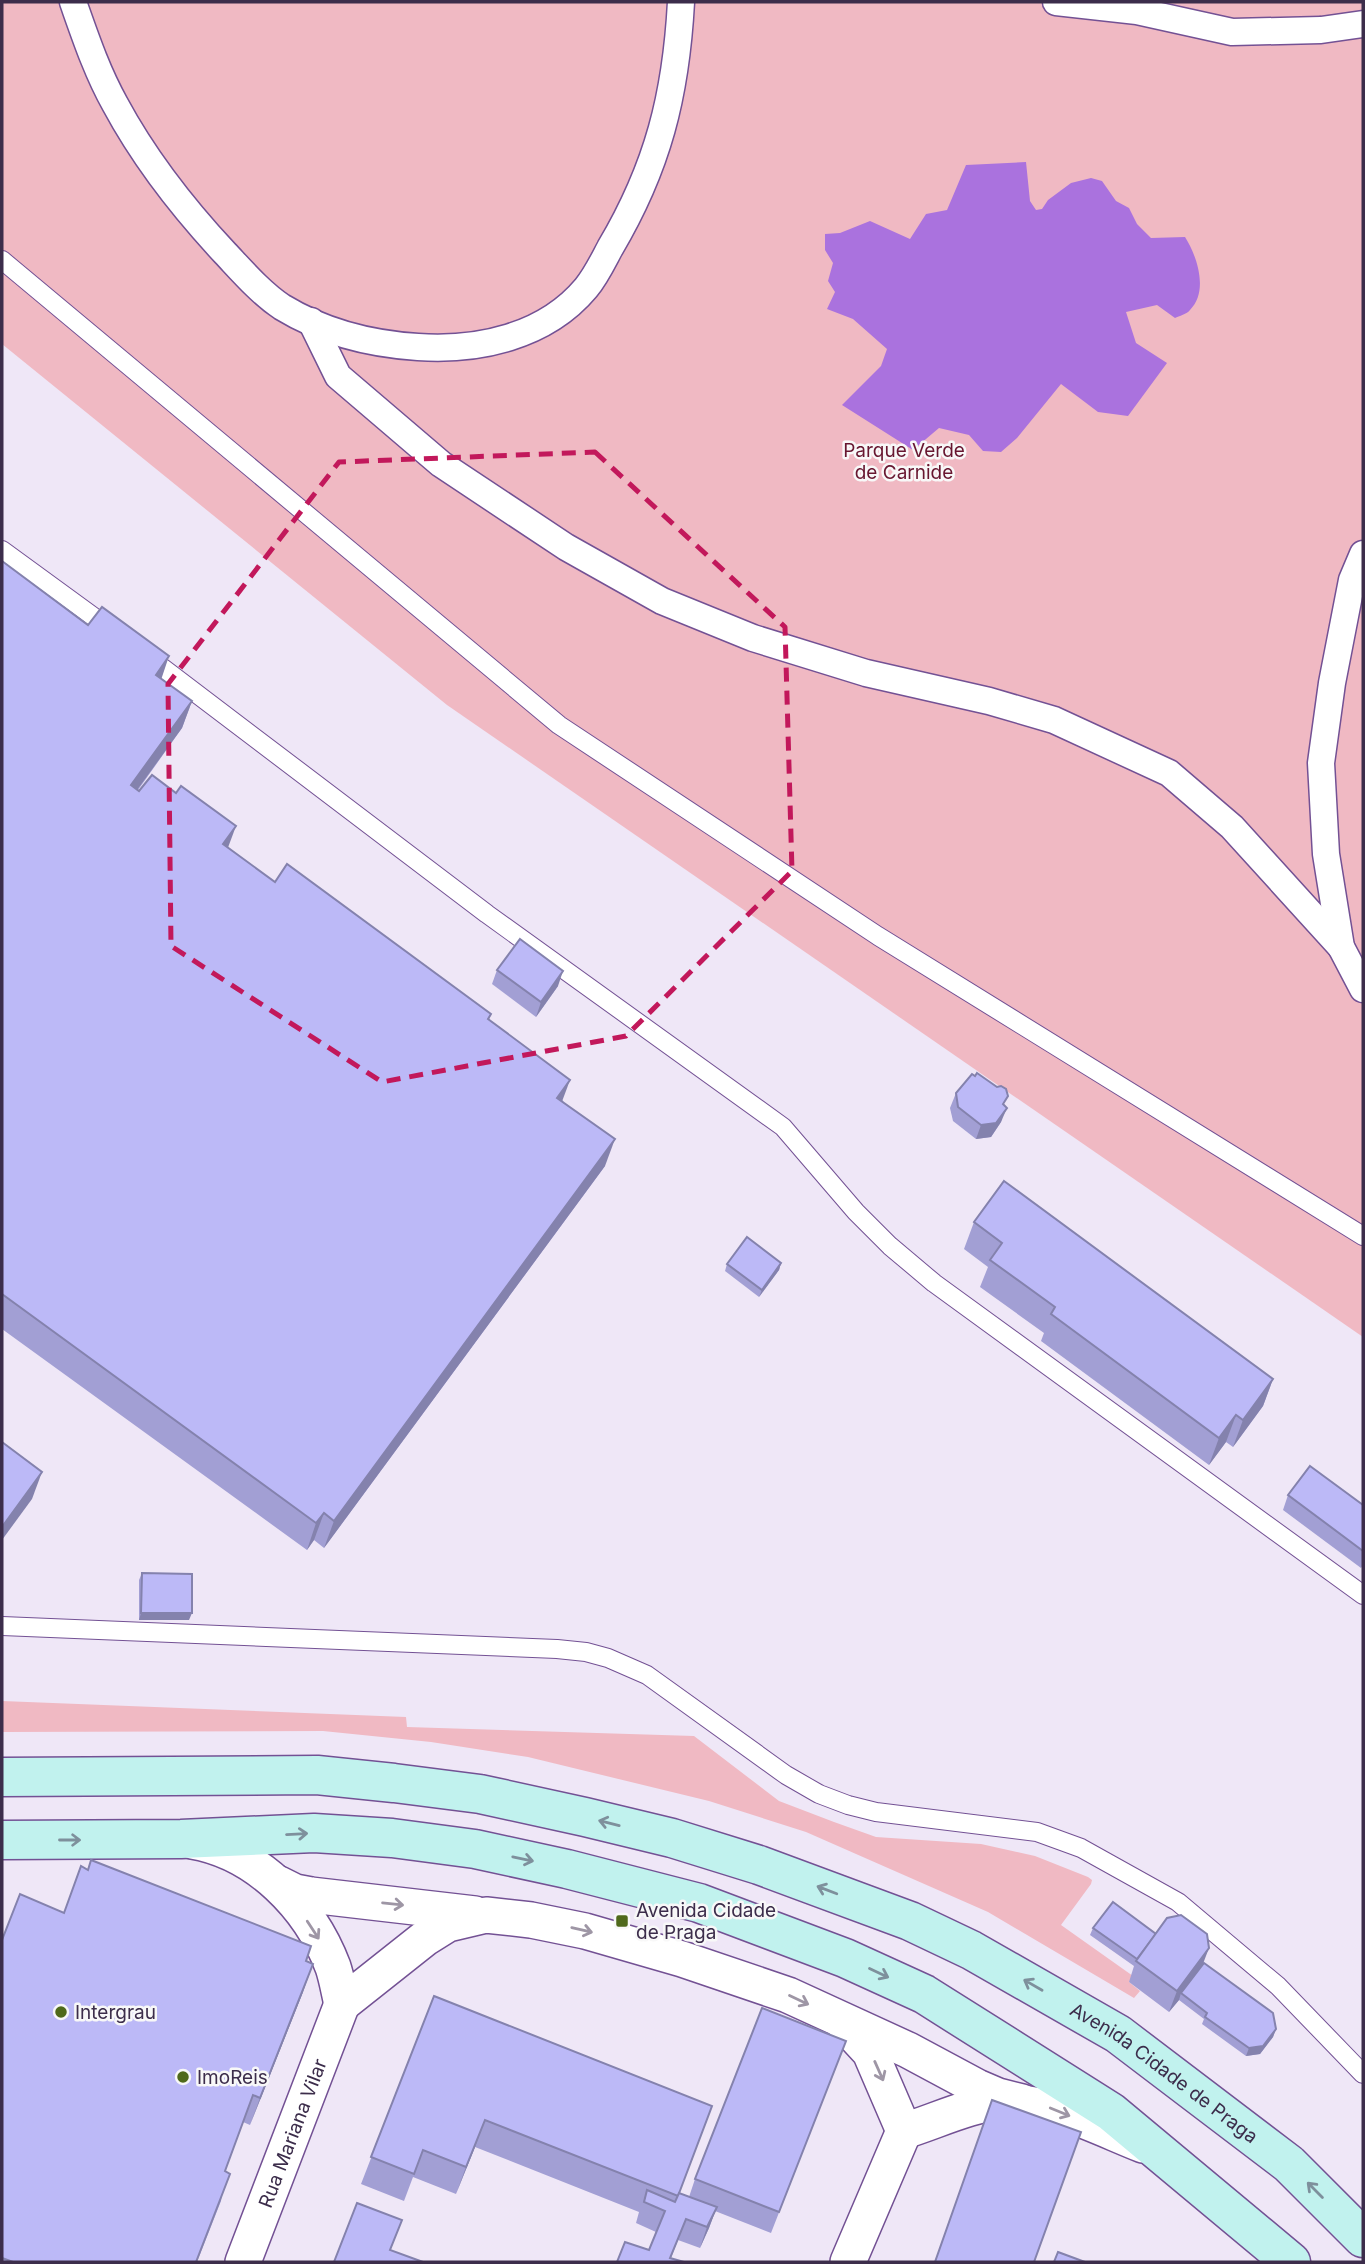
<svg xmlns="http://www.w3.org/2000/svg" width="1365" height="2264" font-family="Inter,sans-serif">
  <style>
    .green { fill: #f0b9c3 }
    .water { fill: #aa72de }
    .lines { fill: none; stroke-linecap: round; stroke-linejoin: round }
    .service-casing { stroke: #735194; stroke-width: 20 }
    .pedestrian-casing { stroke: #735194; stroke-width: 29 }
    .minor-casing { stroke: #735194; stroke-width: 38 }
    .secondary-casing { stroke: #735194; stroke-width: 41 }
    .service { stroke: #fff; stroke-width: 18 }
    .pedestrian { stroke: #fff; stroke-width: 26 }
    .minor { stroke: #fff; stroke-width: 35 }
    .secondary { stroke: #c1f2ee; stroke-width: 38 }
    .wall { fill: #a29fd4 }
    .shaded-wall { fill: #8482ad }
    .building { fill: #bcb9f7; stroke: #8482ad; stroke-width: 2 }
    .oneway { stroke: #7e909c }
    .oneway2 { stroke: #9e96a5 }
    .marked { fill: none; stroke: #c2185b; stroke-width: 5; stroke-dasharray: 14 9; stroke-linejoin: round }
    .poi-dot { fill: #4f691b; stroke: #f8f8f8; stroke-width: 2.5 }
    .labels { text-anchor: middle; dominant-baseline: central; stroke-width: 5; stroke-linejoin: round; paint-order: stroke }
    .park-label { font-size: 19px; fill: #671630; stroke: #f8f8f8 }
    .poi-label { font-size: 19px; fill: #3c2d4b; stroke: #f8f8f8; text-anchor: start }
    .street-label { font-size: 19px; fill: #3c2d4b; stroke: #f8f8f8 }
  </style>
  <rect width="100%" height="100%" fill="#efe7f7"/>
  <!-- green -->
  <g class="green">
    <path d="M2 2H1363V1337L447 705 2 344Z"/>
    <path d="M2 1701 406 1717 407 1727 694 1736 779 1801 834 1822 876 1837 981 1844 1035 1856 1088 1877 1092 1880 1091 1884 1061 1925 1133 1976 1129 1982 1140 1991 1134 1998 988 1912 806 1832 709 1801 528 1757 431 1742 323 1731 2 1732Z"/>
  </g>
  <!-- water -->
  <path class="water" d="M1026 162 1030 201 1036 210 1042 209 1048 200 1071 183 1091 178 1102 181 1116 201 1129 208 1137 224 1151 238 1185 237C1197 256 1209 291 1190 310 1187 314 1179 316 1175 318L1157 305 1126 312 1136 343 1167 363 1128 416 1098 412 1061 384 1017 438 1001 452 983 451 969 435 939 428 913 450 842 405 881 366 887 349 853 319 827 309 835 292 828 281 833 263 825 250V234L840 233 870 221 910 239 926 214 947 210 966 165Z"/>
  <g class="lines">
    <!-- service casing -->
    <g class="service-casing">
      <g id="service">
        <path d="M2 260 559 725 878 936 1363 1236"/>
        <path d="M2 550 113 631"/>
        <path d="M147 656 487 914 783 1127 856 1212 890 1246 934 1283 1363 1595"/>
        <path d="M2 1626 557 1649 586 1652 608 1658 647 1675 786 1775 819 1794 848 1805 876 1812 1037 1832 1081 1848 1178 1902 1278 1986 1363 2074"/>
      </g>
    </g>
    <!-- pedestrian casing -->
    <g class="pedestrian-casing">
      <g id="pedestrian">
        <path d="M73 2C85 36 97 72 115 104 144 158 183 208 225 253 242 271 261 293 282 307 323 332 370 344 418 347 478 351 545 337 586 288 596 276 603 261 610 248 658 167 676 95 681 2"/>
        <path d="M1056 2 1137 11 1232 32 1321 30 1363 24"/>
        <path d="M311 321 338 376 441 464 566 547 662 601 753 638 866 673 989 701 1054 720 1169 773 1232 827 1341 947"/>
        <path d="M1363 554 1352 580 1332 683 1321 763 1326 854 1341 947 1363 989"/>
      </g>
    </g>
    <!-- minor casing -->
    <g class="minor-casing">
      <g id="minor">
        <path d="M192 1841C257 1852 310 1906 333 1967 337 1979 339 1992 342 2004L424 1939 448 1924 486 1915 531 1920 585 1931 682 1959 788 1995 908 2050 977 2087 998 2096 1022 2102"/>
        <path d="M279 1884 295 1892 311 1895 475 1914"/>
        <path d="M845 2025 870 2052 904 2131C934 2122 973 2103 1003 2102 1047 2100 1102 2129 1143 2145"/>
        <path id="s1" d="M243 2262 342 2004"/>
        <path d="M848 2262 904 2131"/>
      </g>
    </g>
    <!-- secondary casing -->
    <g class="secondary-casing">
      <g id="secondary">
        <path id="s2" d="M2 1777 317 1775 394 1783 480 1794 585 1817 672 1838 759 1865 910 1921 971 1950 1118 2034 1289 2164 1363 2238"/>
        <path d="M2 1840 181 1839 314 1833 392 1838 475 1849 567 1869 699 1903 845 1958 924 1994 1111 2112 1291 2262"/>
      </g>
    </g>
    <!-- service -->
    <use href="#service" class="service"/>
    <!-- pedestrian -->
    <use href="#pedestrian" class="pedestrian"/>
    <!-- minor -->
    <use href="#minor" class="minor"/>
    <!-- secondary -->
    <use href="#secondary" class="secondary"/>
  </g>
  <!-- wall -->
  <g class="wall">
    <path d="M2 561 192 701 182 728 138 790 228 848 275 882 491 1014 489 1020 563 1101 605 1166 324 1548 314 1540 307 1550 2 1329Z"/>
    <path d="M497 970 558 986 536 1017 492 984Z"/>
    <path d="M956 1093 1005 1106 1001 1122 991 1137 976 1139 953 1121 950 1108Z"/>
    <path d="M974 1222 1273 1379 1263 1406 1233 1447 1226 1442 1209 1465 1041 1341 1044 1333 980 1287 988 1267 964 1249Z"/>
    <path d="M781 1263 779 1270 759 1297 725 1271 727 1264Z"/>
    <path d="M1288 1495 1363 1505V1565L1361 1568 1283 1510Z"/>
    <path d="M142 1573 189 1620H139V1580Z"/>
    <path d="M87 1870 306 1961 303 1992 250 2125 243 2122 225 2171 221 2201 197 2262H2V1940L64 1913Z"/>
    <path d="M1093 1928 1156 1934 1204 1963 1276 2029 1273 2037 1260 2054 1246 2056 1202 2024 1204 2019 1179 2000 1169 2012 1129 1982 1134 1966 1090 1935Z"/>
    <path d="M434 1996 679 2193 689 2197 695 2179 846 2041 771 2233 715 2211 709 2228 700 2248 678 2240 671 2258 649 2250 656 2232 636 2223 639 2212 475 2147 456 2194 413 2177 404 2201 361 2184Z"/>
  </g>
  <!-- shaded-wall -->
  <g class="shaded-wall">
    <path d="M169 656 160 683 156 675Z"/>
    <path d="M192 701 182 728 121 812 131 785Z"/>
    <path d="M236 826 226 853 223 844Z"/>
    <path d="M563 971 558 986 536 1017 541 1002Z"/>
    <path d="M570 1080 560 1107 557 1098Z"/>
    <path d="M1007 1108 1001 1122 991 1137 976 1139 981 1125Z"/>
    <path d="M615 1139 605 1166 324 1548 334 1521Z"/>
    <path d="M781 1263 779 1270 759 1297 762 1290Z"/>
    <path d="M1273 1379 1263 1406 1233 1447 1243 1420Z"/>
    <path d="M1236 1415 1226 1442 1209 1465 1219 1438Z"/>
    <path d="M42 1472 32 1499 2 1540V1527Z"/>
    <path d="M324 1513 314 1540 307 1550 316 1523Z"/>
    <path d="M141 1613H192L189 1620H139Z"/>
    <path d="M1209 1948 1201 1969 1181 1993 1179 2000 1169 2012 1177 1991Z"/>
    <path d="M313 1964 303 1992 250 2125 260 2098Z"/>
    <path d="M1276 2029 1273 2037 1260 2054 1246 2056 1249 2048Z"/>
    <path d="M485 2120 475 2147 456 2194 466 2167Z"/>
    <path d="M717 2207 709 2228 700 2248 707 2227Z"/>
  </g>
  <!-- building -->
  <g class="building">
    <path d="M2 561 88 625 102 607 169 656 156 675 192 701 131 785 139 791 152 775 176 793 181 786 236 826 223 844 275 882 287 864 491 1014 488 1019 570 1080 557 1098 615 1139 334 1521 324 1513 316 1523 2 1294Z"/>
    <path d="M520 939 563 971 541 1002 497 970Z"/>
    <path d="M977 1073 997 1087 1001 1086 1006 1089 1008 1096 1003 1104 1007 1108 996 1123 981 1125 958 1107 956 1093 972 1074 975 1076Z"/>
    <path d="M1004 1181 1273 1379 1243 1420 1236 1415 1219 1438 1051 1314 1055 1307 990 1260 1002 1243 974 1222Z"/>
    <path d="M747 1237 781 1263 762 1290 727 1264Z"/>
    <path d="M2 1442 42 1472 2 1527Z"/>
    <path d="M1310 1466 1363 1505V1551L1288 1495Z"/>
    <path d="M142 1573 192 1574V1613H141Z"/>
    <path d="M91 1860 311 1946 306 1961 313 1964 260 2098 253 2095 225 2171 230 2174 196 2262H13L2 2258V1940L20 1894 64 1913 81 1866 88 1870Z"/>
    <path d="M1113 1902 1156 1934 1137 1959 1093 1928Z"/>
    <path d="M1181 1915 1207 1934 1209 1948 1177 1991 1136 1961 1167 1918Z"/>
    <path d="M1204 1963 1273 2013 1276 2029 1263 2046 1249 2048 1205 2017 1207 2013 1181 1993Z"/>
    <path d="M434 1996 712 2106 678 2196 485 2120 466 2167 423 2150 414 2174 371 2157Z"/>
    <path d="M762 2008 846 2041 779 2212 695 2179Z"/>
    <path d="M992 2100 1081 2132 1034 2262H935Z"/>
    <path d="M647 2190 675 2202 679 2193 717 2207 707 2227 686 2219 670 2258 684 2262H617L625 2242 649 2250 665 2211 644 2202Z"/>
    <path d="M357 2203 402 2220 390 2250 423 2262H334Z"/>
    <path d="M1058 2252 1085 2262H1054Z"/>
  </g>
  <!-- one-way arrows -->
  <defs><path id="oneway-shaft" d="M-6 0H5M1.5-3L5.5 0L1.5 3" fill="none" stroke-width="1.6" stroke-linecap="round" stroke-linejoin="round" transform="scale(1.75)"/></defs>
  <g class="oneway">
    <use href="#oneway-shaft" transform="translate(609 1823) rotate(-166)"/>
    <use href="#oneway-shaft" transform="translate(297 1834) rotate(-3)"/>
    <use href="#oneway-shaft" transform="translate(70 1840)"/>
    <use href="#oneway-shaft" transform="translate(523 1859) rotate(12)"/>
    <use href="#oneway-shaft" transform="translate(827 1890) rotate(-159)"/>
    <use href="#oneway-shaft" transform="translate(879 1973) rotate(25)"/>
    <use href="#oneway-shaft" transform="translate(1033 1985) rotate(-150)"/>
    <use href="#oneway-shaft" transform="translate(1315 2190) rotate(-135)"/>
  </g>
  <g class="oneway2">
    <use href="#oneway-shaft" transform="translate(393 1904) rotate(6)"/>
    <use href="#oneway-shaft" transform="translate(313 1930) rotate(57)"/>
    <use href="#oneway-shaft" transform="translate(582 1930) rotate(13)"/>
    <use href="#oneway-shaft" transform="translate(799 2000) rotate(25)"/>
    <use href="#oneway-shaft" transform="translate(879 2071) rotate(66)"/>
    <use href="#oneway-shaft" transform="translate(1060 2112) rotate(22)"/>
  </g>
  <!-- marked area -->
  <path class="marked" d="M595 452 785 627 792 871 626 1036 382 1082 171 946 168 684 339 462Z"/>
  <!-- markers -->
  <g class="poi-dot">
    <rect x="615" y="1914" width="14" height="14" rx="3.5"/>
    <circle cx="61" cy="2012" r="7"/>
    <circle cx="183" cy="2077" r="7"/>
  </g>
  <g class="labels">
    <!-- park labels -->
    <g class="park-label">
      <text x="904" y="450">Parque Verde<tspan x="904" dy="22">de Carnide</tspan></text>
    </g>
    <!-- poi labels -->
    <g class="poi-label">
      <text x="636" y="1910">Avenida Cidade<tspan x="636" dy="22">de Praga</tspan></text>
      <text x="75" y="2012">Intergrau</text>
      <text x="197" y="2077">ImoReis</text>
    </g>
    <!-- street labels -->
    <g class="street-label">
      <text stroke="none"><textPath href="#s2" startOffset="1225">Avenida Cidade de Praga</textPath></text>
      <text stroke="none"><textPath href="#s1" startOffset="138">Rua Mariana Vilar</textPath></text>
    </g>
  </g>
  <!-- border -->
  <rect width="1365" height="2264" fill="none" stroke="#3c2d4b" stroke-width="7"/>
</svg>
